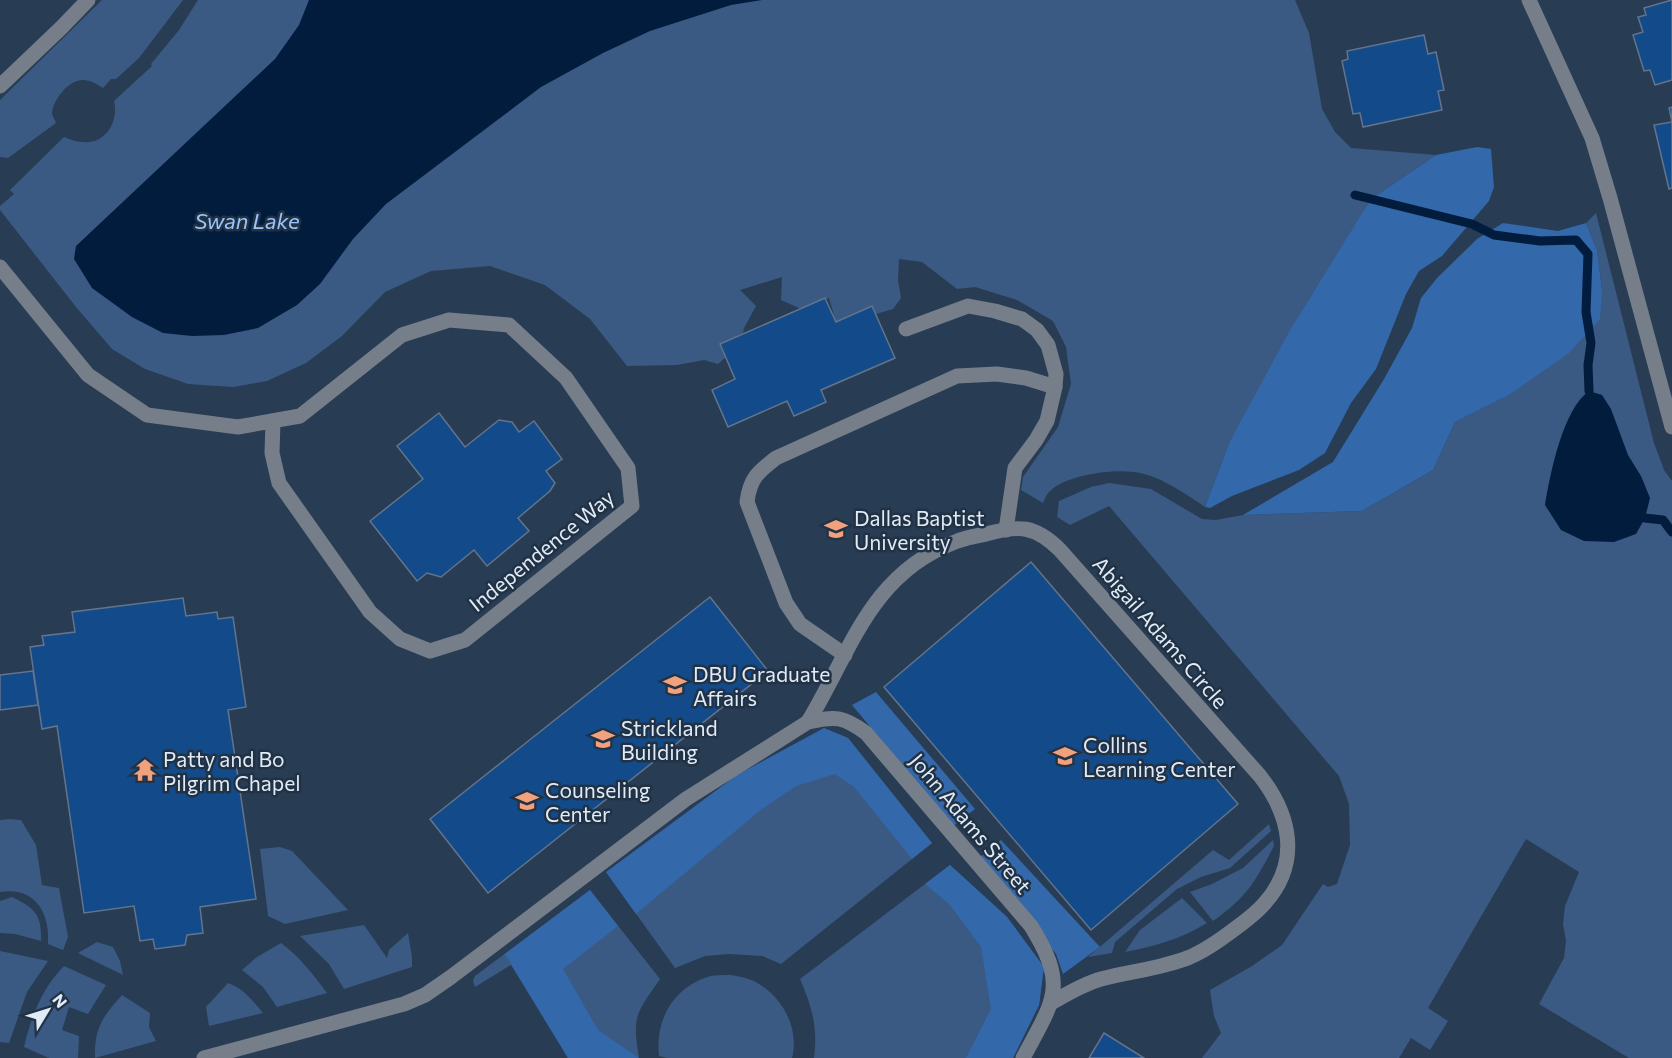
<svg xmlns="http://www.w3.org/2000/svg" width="1672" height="1058" font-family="Commissioner,sans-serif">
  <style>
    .built { fill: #283c54 }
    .green { fill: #3a5a83 }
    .forest { fill: #3368aa }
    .water { fill: #021c3d }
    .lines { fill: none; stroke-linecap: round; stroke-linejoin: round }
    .stream { stroke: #021c3d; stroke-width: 9 }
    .building { fill: #134a89; stroke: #63748b; stroke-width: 1.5 }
    .minor { stroke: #767e89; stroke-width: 15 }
    .labels { text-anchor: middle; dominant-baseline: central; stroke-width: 5; stroke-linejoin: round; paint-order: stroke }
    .poi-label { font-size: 21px; fill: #e1ebf8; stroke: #223245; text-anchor: start }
    .street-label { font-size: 21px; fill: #e1ebf8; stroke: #223245 }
    .water-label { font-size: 22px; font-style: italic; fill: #9bc5fc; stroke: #223245 }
  </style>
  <rect width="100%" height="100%" fill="#223245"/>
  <!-- built -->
  <rect class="built" x="0" y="0" width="1672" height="1058"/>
  <!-- green -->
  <g class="green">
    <path d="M102 0H183L139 58 116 79H111L103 88C95 83 87 78 77 81 66 84 52 102 52 114 53 117 55 120 56 123L8 158 0 157V100Z"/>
    <path d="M198 0H1295L1309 33 1322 109 1335 132 1351 148 1436 155 1371 199 1229 443 1205 507C1186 494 1166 480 1144 474 1122 467 1067 474 1050 491 1047 493 1045 499 1043 503L1021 490 1023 477 1058 427 1071 384 1066 347 1053 321 1017 300 975 287 957 289 922 262 899 259 898 280 901 298 893 309 876 314 872 306 836 322 829 298 801 309 781 300 782 277 740 290 756 306 744 328 743 333 720 344 726 357 718 364 704 360 677 365 627 366 590 319 545 285 490 266 431 271 385 292 342 336 306 363 267 381 233 387 188 384 145 369 112 349 76 307 0 210V206L14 194 10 190 64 137C70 139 76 142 82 142 106 145 119 121 114 101L152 66 151 64 179 30Z"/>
    <path d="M1596 213 1654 443 1664 470 1672 481V1058H1629L1539 1004 1564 958 1566 941 1563 924 1565 906 1579 872 1526 839 1428 1008 1448 1021 1430 1050 1411 1038 1399 1058H1202L1221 1033 1214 1016 1210 990 1252 966 1282 945 1323 884 1328 887 1337 884 1350 845 1349 804 1339 776 1109 506 1070 525 1057 517 1059 501 1091 487 1109 483 1151 489 1202 519 1216 520 1243 515 1362 511 1433 470 1455 422 1509 395 1602 290 1597 250 1586 223Z"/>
    <path d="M824 728 848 738 932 843 781 964 762 956 729 954 705 956 675 968 606 872Z"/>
    <path d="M9 819 21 820 36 845 42 885 59 888 68 937 63 950 48 944C50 912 35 887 0 892V820Z"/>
    <path d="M1269 824 1271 831 1230 868 1201 877 1177 889 1115 942 1112 953 1088 957 1213 850 1229 860Z"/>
    <path d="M1273 840 1274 846C1254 883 1248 896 1213 921L1190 892 1212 884 1243 868Z"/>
    <path d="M280 847 292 851 348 910 285 924 268 916 260 849Z"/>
    <path d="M950 865 1007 917 1044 967 1039 1005 1013 1058H814C818 1027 812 1007 800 979Z"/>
    <path d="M590 890 660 979C636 1014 632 1015 639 1058H568L511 965 475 987 473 981 475 976Z"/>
    <path d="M12 897C35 908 42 915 41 941L15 934 0 933V901Z"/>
    <path d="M1182 898 1207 923C1181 939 1155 946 1125 952L1140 930Z"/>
    <path d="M364 925 387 958 389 950 408 933 412 957V967L344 989 329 964 300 936Z"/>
    <path d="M97 942 113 947 120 961 123 975 78 953Z"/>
    <path d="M281 943C300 957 313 974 327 993L277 1007 263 987 242 970 257 957Z"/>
    <path d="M0 951 48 961 27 992 9 1043 0 1042Z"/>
    <path d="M64 966 106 985 88 1014 69 1007 62 1030 79 1036 78 1058H49L24 1047C31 1017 42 988 64 966Z"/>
    <path d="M731 975C738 976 747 978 754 981 781 995 800 1027 792 1058H668L659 1056C655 1021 672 989 707 977 714 975 723 975 731 975Z"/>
    <path d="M228 983C243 988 253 1001 263 1013L209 1026 206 1007Z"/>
    <path d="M122 995 150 1013 149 1027 156 1041 95 1058C94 1028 103 1016 122 995Z"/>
  </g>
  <!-- forest -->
  <g class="forest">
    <path d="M1477 147 1491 149 1494 187 1489 201 1442 256 1419 271 1406 294 1376 369 1351 403 1325 453 1299 470 1232 496 1210 508 1205 507 1229 443 1289 332 1371 199 1436 155Z"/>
    <path d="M1503 223 1558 231 1586 223 1597 250 1602 290 1600 319 1569 353 1509 395 1455 422 1433 470 1362 511 1243 515 1333 462 1384 379 1412 328 1421 298 1437 278 1477 239Z"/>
    <path d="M876 692 975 809 953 826 852 705Z"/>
    <path d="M824 728 848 738 932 843 912 859 854 787 835 774 796 786 762 809 636 914 606 872 737 775Z"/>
    <path d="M1001 840 1100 947 1063 974 1056 954 980 857Z"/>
    <path d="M950 865 1007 917 1044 967 1039 1005 1013 1058H966L991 1009 981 947 950 905 925 884Z"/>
    <path d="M590 890 618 926 563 969 598 1030 639 1058H568L505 954Z"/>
  </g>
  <!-- water -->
  <g class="water">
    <path d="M309 0H762L731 5 650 31 603 53 541 87 386 204 353 239 320 284 297 305 258 328 224 335 192 336 163 333 132 317 92 288 74 259 76 246 275 59 299 25Z"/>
    <path d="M1589 391 1602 395 1611 409 1628 455 1641 476 1650 498 1645 518 1636 534 1614 542 1584 541 1561 530 1545 505C1550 474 1563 409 1589 391Z"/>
  </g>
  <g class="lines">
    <!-- stream -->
    <g class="stream">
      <path d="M1355 195 1472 224 1494 235 1540 241 1576 240 1588 254 1586 312 1591 343 1588 365 1589 391"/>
      <path d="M1645 518 1663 520 1672 532"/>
    </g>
  </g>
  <!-- building -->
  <g class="building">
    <path d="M1672 0V80L1655 85 1650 70 1644 71 1633 35 1643 32 1638 17 1646 15 1644 8Z"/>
    <path d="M1424 35 1428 54 1436 52 1444 90 1438 91 1442 110 1363 127 1360 113 1353 114 1342 61 1348 59 1347 51Z"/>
    <path d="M1672 107V188L1669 189 1654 125 1672 122 1669 108Z"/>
    <path d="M825 298 836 322 872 306 895 358 821 390 826 402 794 416 787 401 728 427 712 390 735 379 720 344Z"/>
    <path d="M439 413 465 447 499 420 512 422 519 432 534 421 562 459 546 471 555 483 550 491 518 518 529 531 487 566 474 550 441 577 427 573 417 581 370 521 423 479 397 446Z"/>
    <path d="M1031 562 1238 804 1091 930 884 687Z"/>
    <path d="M710 597 768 671 488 893 430 819Z"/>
    <path d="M183 598 186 616 217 612 218 619 233 617 246 707 228 710 256 899 200 907 203 933 187 935 185 945 155 949 153 939 140 941 134 906 84 913 57 726 42 729 30 647 44 645 42 636 75 632 72 612Z"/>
    <path d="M33 671 38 705 0 710V675Z"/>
    <path d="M1104 1033 1144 1058H1089Z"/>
  </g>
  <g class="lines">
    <!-- minor -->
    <g class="minor">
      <path d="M1529 0 1592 138 1610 198 1672 427"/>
      <path d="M0 86 61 28 88 0"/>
      <path d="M0 267 88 375 147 415 238 427 300 416 402 335 449 320 509 325 566 378 628 468 632 506 465 640 430 651 400 639 370 612 279 483 272 453 273 421"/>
      <path d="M906 329 968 306 995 311 1022 319 1037 330 1048 345 1056 374 1055 387"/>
      <path d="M845 655 800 624 786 603 747 502C750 478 758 472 776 458L957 376 997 374 1026 378 1055 387 1047 421 1036 440 1015 468 1006 530"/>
      <path d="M808 722C851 651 870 574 955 542 964 538 975 536 986 534 1019 525 1035 525 1060 550L1260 776C1291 816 1301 863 1264 904 1257 912 1248 919 1240 925 1224 937 1208 949 1190 957 1161 969 1130 971 1101 979 1083 984 1067 994 1051 1003"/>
      <path d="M204 1058 404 1004 425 995 451 977 686 799 808 722C835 716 843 716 866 733L1031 926C1069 987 1053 1001 1023 1058"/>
    </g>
  </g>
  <!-- icons -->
  <defs>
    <g id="university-bare" transform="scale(1.8)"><path d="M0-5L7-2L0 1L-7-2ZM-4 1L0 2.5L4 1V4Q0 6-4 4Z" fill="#f1a17d" stroke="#223245" stroke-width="2.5" paint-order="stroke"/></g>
    <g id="temple-bare" transform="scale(1.8)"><path d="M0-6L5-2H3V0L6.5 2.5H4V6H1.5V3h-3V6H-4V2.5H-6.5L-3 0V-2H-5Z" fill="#f1a17d" stroke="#223245" stroke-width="2.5" paint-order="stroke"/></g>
  </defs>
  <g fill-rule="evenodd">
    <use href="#university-bare" x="836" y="529"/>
    <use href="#university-bare" x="675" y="685"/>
    <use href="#university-bare" x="603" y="739"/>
    <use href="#university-bare" x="1065" y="756"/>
    <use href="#temple-bare" x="145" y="770"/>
    <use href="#university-bare" x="527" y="801"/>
  </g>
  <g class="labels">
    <!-- poi labels -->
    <g class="poi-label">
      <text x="854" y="517">Dallas Baptist<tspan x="854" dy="24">University</tspan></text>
      <text x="693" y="673">DBU Graduate<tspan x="693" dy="24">Affairs</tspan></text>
      <text x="621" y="727">Strickland<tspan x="621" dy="24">Building</tspan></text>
      <text x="1083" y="744">Collins<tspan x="1083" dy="24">Learning Center</tspan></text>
      <text x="163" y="758">Patty and Bo<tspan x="163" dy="24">Pilgrim Chapel</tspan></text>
      <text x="545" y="789">Counseling<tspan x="545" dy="24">Center</tspan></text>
    </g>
    <!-- street labels -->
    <g class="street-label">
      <text transform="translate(541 550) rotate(-39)">Independence Way</text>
      <text transform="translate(1161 632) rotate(49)">Abigail Adams Circle</text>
      <text transform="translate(971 823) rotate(50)">John Adams Street</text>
    </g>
    <!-- water labels -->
    <g class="water-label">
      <text x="247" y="220">Swan Lake</text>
    </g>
  </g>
  <!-- north arrow -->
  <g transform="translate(48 1010) rotate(52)" stroke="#223245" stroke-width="4.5" paint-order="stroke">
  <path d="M0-4.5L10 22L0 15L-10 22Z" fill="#e1ebf8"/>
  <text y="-9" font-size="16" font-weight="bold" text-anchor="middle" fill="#e1ebf8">N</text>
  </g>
</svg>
